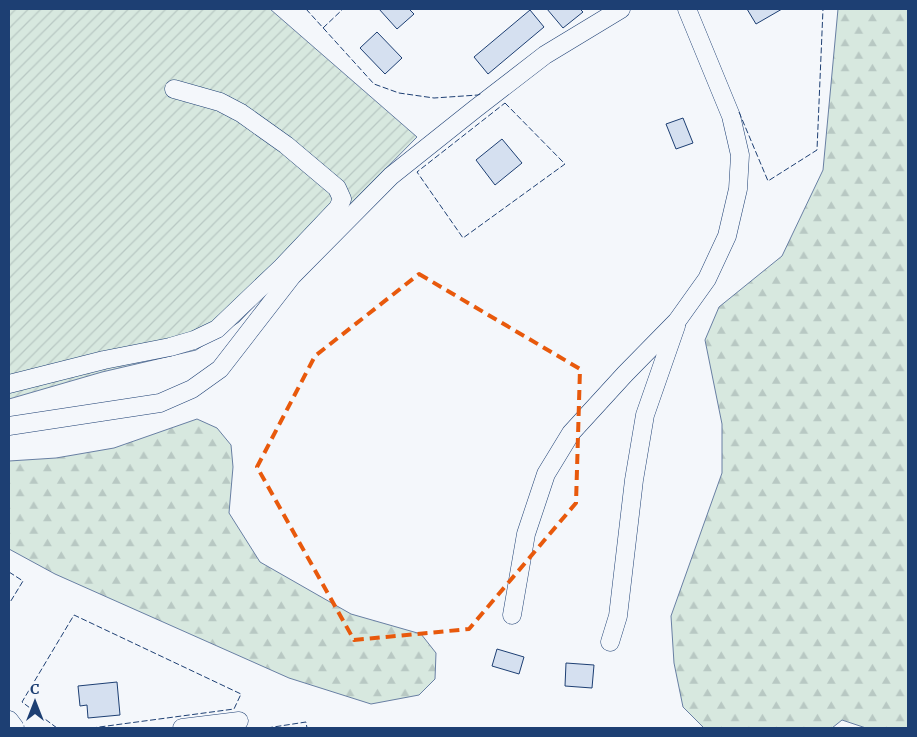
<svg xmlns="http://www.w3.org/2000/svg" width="917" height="737" font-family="Merriweather,serif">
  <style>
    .forest { fill: url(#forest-firs); stroke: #687fa3 }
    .garden { fill: url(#garden-furrows); stroke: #687fa3 }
    .building { fill: #d5e0f0; stroke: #1d3f73 }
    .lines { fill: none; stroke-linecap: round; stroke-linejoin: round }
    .minor-casing { stroke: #1d3f73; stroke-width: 19 }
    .minor { stroke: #f4f7fb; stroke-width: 18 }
    .fence { stroke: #1d3f73; stroke-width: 1; stroke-dasharray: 6 2.5; stroke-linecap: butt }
    .marked { fill: none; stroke: #e8590c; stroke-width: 4; stroke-dasharray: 10 6; stroke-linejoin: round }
  </style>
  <defs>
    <pattern id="forest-firs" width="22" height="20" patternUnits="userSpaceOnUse" patternTransform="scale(1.25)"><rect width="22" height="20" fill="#d7e8df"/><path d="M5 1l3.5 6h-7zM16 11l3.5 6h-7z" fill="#b8c8c3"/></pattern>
    <pattern id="garden-furrows" width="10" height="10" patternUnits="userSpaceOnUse" patternTransform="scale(1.25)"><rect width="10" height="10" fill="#d7e8df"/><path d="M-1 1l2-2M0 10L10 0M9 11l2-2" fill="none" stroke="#b8c8c3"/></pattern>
  </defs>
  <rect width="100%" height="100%" fill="#f4f7fb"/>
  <!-- forest -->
  <g class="forest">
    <path d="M838 9H908V728H866L842 720 832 728H704L683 707 674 663 671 616 722 473V424L705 340 719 307 782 256 823 170Z"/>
    <path d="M197 419 217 428 231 445 233 467 229 513 260 562 351 614 421 634 436 653 435 679 419 695 371 704 289 678 55 574 9 549V461L56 458 114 448Z"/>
  </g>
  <!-- garden -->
  <path class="garden" d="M9 9H270L417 137 334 221 239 322 196 350 102 372 9 399Z"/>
  <!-- building -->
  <g class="building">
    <path d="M379 9H409L414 14 397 29Z"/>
    <path d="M547 9H580L583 12 563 28Z"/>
    <path d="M747 9H782L756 24Z"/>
    <path d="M530 10 544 27 488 74 474 57Z"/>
    <path d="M377 32 402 58 385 74 360 48Z"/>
    <path d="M683 118 693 143 676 149 666 124Z"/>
    <path d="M502 139 522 163 495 185 476 160Z"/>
    <path d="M497 649 524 657 519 674 492 666Z"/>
    <path d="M566 663 594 665 592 688 565 686Z"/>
    <path d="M117 682 120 715 88 718 87 705 80 706 78 686Z"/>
  </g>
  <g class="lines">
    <!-- minor casing -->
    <g class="minor-casing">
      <g id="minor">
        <path d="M9 384 104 360 170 347 194 340 217 329 282 267 338 208 342 199 337 188 286 145 241 113 220 102 174 89"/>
        <path d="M9 426 160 403 192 389 220 369 292 276 391 176 475 109 545 55 621 9"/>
        <path d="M512 615 526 534 546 474 571 433 625 374 677 321 707 279 727 236 738 189 740 155 731 116 687 9"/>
        <path d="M610 642 618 616 634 480 645 415 676 326"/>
        <path d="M9 720 15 728"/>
        <path d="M182 728 239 721"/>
      </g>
    </g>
    <!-- minor -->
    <use href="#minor" class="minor"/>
    <!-- fence -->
    <g class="fence">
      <path d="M306 9 374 84 399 93 434 98 478 95 482 93"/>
      <path d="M323 28 343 9"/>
      <path d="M505 103 565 164 463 238 417 172Z"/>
      <path d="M739 112 768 181 817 150 823 9"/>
      <path d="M9 572 23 581 9 604"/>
      <path d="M57 728 22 702 74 615 241 694 234 709 92 728"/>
      <path d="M267 728 306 722 307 728"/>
    </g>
  </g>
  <!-- marked area -->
  <path class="marked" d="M419 274 580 369 576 503 469 629 354 640 257 467 315 356Z"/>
  <!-- border -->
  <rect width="917" height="737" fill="none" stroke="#1d3f73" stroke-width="20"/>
  <!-- north arrow -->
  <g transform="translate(35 702)" stroke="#f4f7fb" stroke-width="4" paint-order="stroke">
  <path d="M0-4L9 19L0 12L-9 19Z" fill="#1d3f73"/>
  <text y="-8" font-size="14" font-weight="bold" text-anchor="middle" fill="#1d3f73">С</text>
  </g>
</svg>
